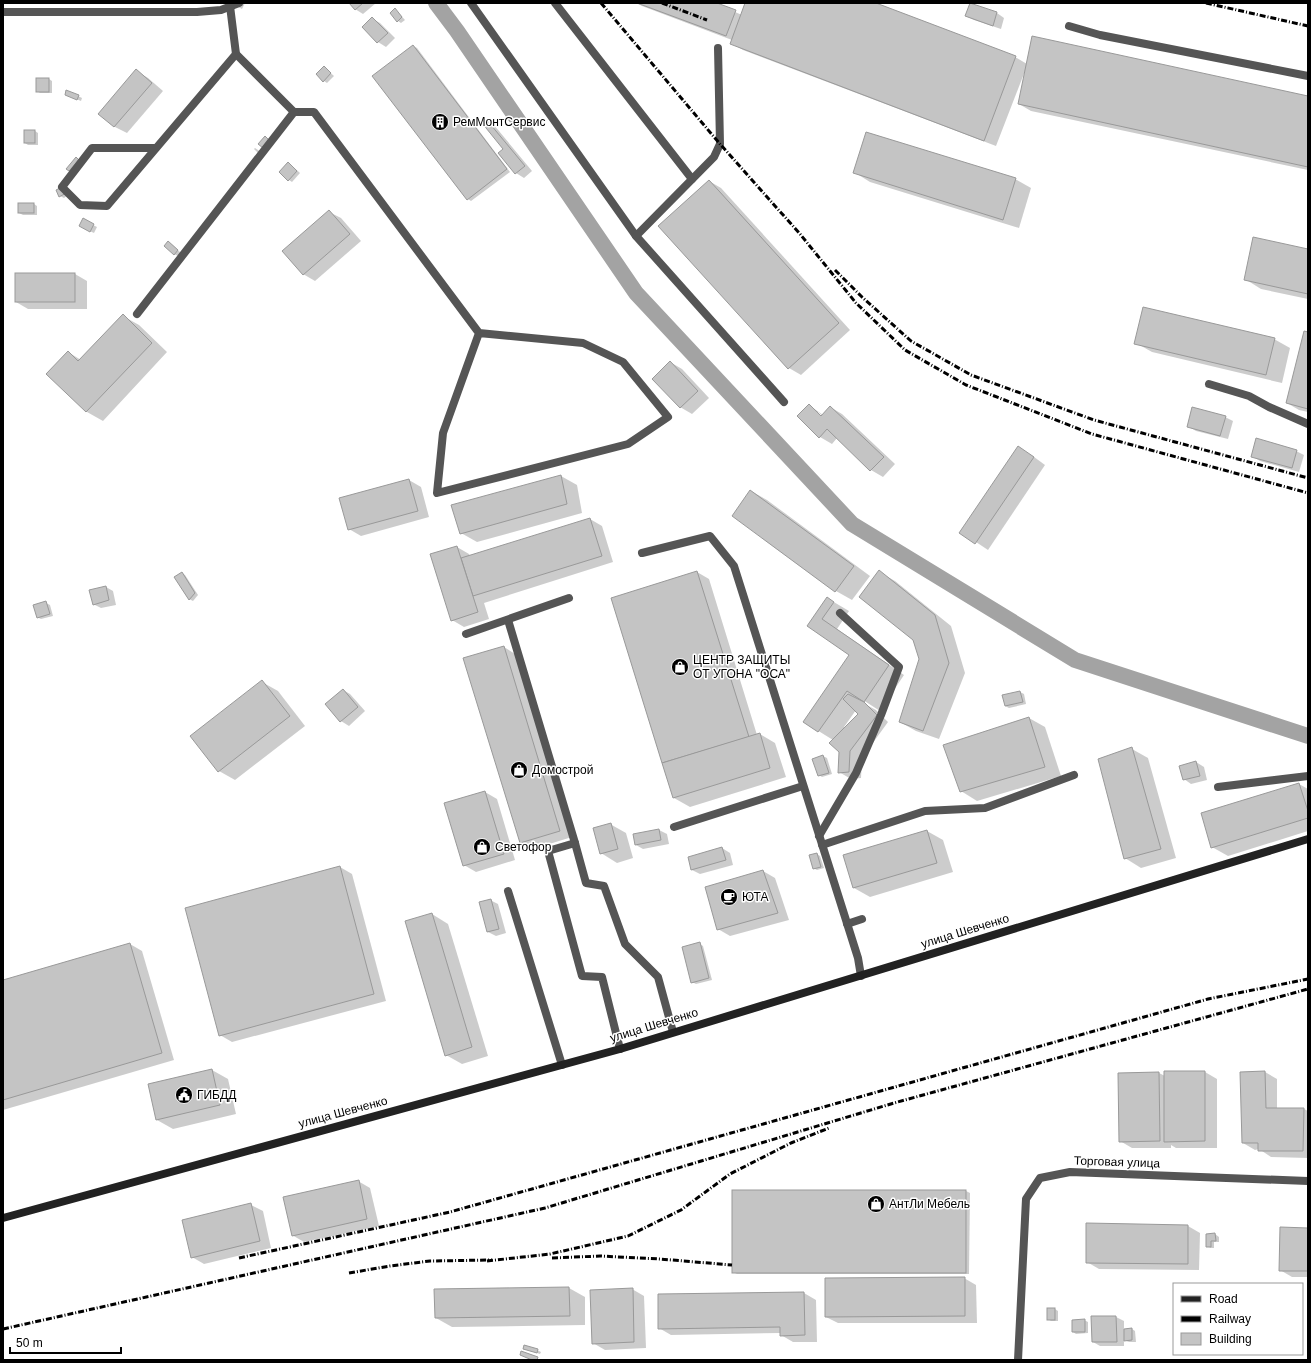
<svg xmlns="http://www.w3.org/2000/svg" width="1311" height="1363" font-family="Arial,sans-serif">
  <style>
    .shadow { fill: #0003; fill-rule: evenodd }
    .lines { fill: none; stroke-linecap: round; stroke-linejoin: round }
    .canal { stroke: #a3a3a3; stroke-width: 16 }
    .building { fill: #c4c4c4; stroke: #999 }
    .lane { stroke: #555; stroke-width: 8 }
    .street { stroke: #555; stroke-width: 8 }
    .secondary { stroke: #222; stroke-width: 8 }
    .rail { stroke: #000; stroke-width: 3; stroke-dasharray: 6 2 1 2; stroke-linecap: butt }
    .labels { text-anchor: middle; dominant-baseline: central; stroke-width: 3; stroke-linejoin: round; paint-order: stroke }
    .poi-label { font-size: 12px; fill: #000; stroke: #fff; text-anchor: start }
    .street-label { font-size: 12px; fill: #000; stroke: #fff }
  </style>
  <rect width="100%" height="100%" fill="#fff"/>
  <!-- shadow -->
  <g class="shadow">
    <path d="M231 3H245L242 9Z"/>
    <path d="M350 3H376L363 14 355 9Z"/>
    <path d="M636 3H714L742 15 746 3H873L1015 57 1027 64 1308 97V170L1031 111 1019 104 1026 71H1025L996 146 743 50 731 43 732 40 642 6Z"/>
    <path d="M970 4 997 13 1004 18 1001 29 974 20 966 16Z"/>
    <path d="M395 9 405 20 401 23 398 21Z"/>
    <path d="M373 19 380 23 395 38 386 47 378 42 364 27Z"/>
    <path d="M413 46 417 48 510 172 471 201 468 199Z"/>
    <path d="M324 67 334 76 327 83 324 81Z"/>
    <path d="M136 71 148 78 163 91 127 133 115 127 100 113Z"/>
    <path d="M49 79 52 81V93H40L37 91Z"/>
    <path d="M69 96H78L82 98 81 101Z"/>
    <path d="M486 121 494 125 532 171 524 178 516 173 504 149Z"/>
    <path d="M35 131 38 133V145H28L25 143Z"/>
    <path d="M255 148 258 150 263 154H259L254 149Z"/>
    <path d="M291 165 300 173 292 182 289 180Z"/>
    <path d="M854 172 1015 179 1031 188 1019 228 870 182Z"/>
    <path d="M709 181 721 188 850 330 801 375 789 368 660 226Z"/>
    <path d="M62 188 68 195 64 198 60 196Z"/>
    <path d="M34 204 37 206V215H23L19 213Z"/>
    <path d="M329 212 341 218 361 241 315 281 303 274Z"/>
    <path d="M93 225 97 227 94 233 83 228Z"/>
    <path d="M169 242 181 253 178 256 174 254Z"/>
    <path d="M1308 250V299L1261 289 1245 279Z"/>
    <path d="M75 274 87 281V309H28L16 302Z"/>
    <path d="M123 316 139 325 167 352 103 421 87 412 47 374 68 352 81 360Z"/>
    <path d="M1308 333V412L1299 410 1287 403Z"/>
    <path d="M1274 339 1290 348 1282 383 1152 352 1136 343Z"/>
    <path d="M670 362 682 369 709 398 692 414 680 407Z"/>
    <path d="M809 405 823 415 830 407 842 414 895 464 883 477 871 470 837 438 832 444 820 437ZM818 412 825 418 818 414Z"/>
    <path d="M1225 417 1233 421 1228 439 1196 431 1188 426Z"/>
    <path d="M1296 451 1304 455 1299 472 1260 461 1252 456Z"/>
    <path d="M1030 454 1045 465 988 550 961 532Z"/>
    <path d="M561 476 577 485 582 513 477 542 461 533Z"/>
    <path d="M409 480 421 487 429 517 361 536 349 529Z"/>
    <path d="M751 491 767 500 870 576 852 600 836 591 733 516Z"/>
    <path d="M590 519 602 526 613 562 484 603 489 619 464 627 452 620 457 547 469 554 470 556Z"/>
    <path d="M697 572 709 579 757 735 760 734 775 743 786 777 690 807 674 798Z"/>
    <path d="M879 572 895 581 951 626 965 673 939 739 916 731 900 722 920 659 914 639Z"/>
    <path d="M182 573 185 575 198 595 193 601 189 599Z"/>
    <path d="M106 587 113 591 116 605 101 608 93 604Z"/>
    <path d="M827 598 849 611 837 629 904 675 880 711 863 700 861 702 876 710 888 722 862 758 861 778 851 779 839 772 840 751 833 740 804 722 851 655 809 625ZM856 710 859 714 845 728 844 727Z"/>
    <path d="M46 603 50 605 53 616 41 619 37 617Z"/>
    <path d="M504 647 515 654 572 837 533 849 521 843Z"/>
    <path d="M262 682 278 691 305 726 235 780 219 771Z"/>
    <path d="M343 690 350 694 365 711 349 726 341 721 326 704Z"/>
    <path d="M1020 692 1024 694 1026 704 1009 708 1005 706Z"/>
    <path d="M1029 718 1045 727 1061 776 977 801 961 791Z"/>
    <path d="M1132 749 1148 758 1176 858 1141 868 1125 858Z"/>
    <path d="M823 756 827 758 832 774 822 777 819 775Z"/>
    <path d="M1196 762 1204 767 1207 780 1191 784 1184 779Z"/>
    <path d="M1299 784 1308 789V831L1228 856 1212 847Z"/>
    <path d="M485 792 497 799 515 860 476 872 464 865Z"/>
    <path d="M610 824 626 833 633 858 617 863 601 853Z"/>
    <path d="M659 830 667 834 669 844 643 849 636 845Z"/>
    <path d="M927 831 943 840 953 872 870 897 854 888 844 856Z"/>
    <path d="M722 848 730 853 733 865 700 874 692 870 689 858Z"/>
    <path d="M817 854 820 856 824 868 817 870 813 868Z"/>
    <path d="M340 867 352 874 386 1001 232 1042 220 1035Z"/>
    <path d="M763 871 775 878 789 920 730 936 718 929Z"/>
    <path d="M490 900 498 904 506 933 496 936 488 932Z"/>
    <path d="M432 914 448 924 488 1056 462 1064 446 1055Z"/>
    <path d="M130 944 142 951 174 1060 3 1110V981Z"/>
    <path d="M700 944 703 946 712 980 696 984 692 982Z"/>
    <path d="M212 1070 228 1079 236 1114 173 1129 157 1120Z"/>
    <path d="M1165 1072H1205L1217 1079V1148H1176L1171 1145V1148H1132L1120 1141 1159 1073 1165 1076Z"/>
    <path d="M1265 1072 1277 1079V1109H1304L1308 1111V1158L1271 1157 1259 1149 1255 1150 1243 1143Z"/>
    <path d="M358 1181 370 1188 379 1226 304 1242 292 1235Z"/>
    <path d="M733 1191H966L970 1193 969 1274H737L733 1272Z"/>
    <path d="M251 1205 263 1211 271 1248 204 1264 192 1257Z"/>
    <path d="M1188 1226 1200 1233 1199 1270 1099 1269 1087 1262Z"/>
    <path d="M1308 1229V1277H1292L1280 1270Z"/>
    <path d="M1215 1234 1219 1237V1242H1214V1248H1211L1207 1246Z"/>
    <path d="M964 1278 976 1285 977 1323H838L826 1317Z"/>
    <path d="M569 1288 585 1297V1325L452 1327 436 1318Z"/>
    <path d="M632 1289 644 1296 646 1348 605 1350 593 1343Z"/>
    <path d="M804 1293 816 1300 817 1342H793L781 1335V1333L671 1335 659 1328V1295Z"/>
    <path d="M1055 1309 1058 1311V1321H1051L1048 1319Z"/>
    <path d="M1092 1317H1116L1124 1321V1329H1132L1135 1331 1136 1342H1129L1124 1340V1346H1100L1093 1342Z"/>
    <path d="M1084 1320 1088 1322V1333L1076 1334 1073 1332Z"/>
    <path d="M524 1349 537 1350 541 1352 540 1354Z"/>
  </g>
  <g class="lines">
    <!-- canal -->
    <path class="canal" d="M436 3 457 31 636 293 852 524 1075 660 1308 736"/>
  </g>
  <!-- building -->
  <g class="building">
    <path d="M349 3H363L355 10Z"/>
    <path d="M637 3H717L736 10 726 36Z"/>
    <path d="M745 3H876L1016 56 984 141 730 44Z"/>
    <path d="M970 3 997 12 993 26 965 16Z"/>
    <path d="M395 8 402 17 397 22 390 13Z"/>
    <path d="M372 17 388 33 377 43 362 27Z"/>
    <path d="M1032 36 1308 96V167L1018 104Z"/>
    <path d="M413 45 507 169 467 200 372 76Z"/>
    <path d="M324 66 331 73 323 82 316 74Z"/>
    <path d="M136 69 152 83 114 127 98 114Z"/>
    <rect x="36" y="78" width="13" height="14"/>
    <path d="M66 90 79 95 77 100 65 95Z"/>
    <path d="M486 119 525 166 515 174 498 153 503 149 482 123Z"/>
    <rect x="24" y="130" width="11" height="13"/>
    <path d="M866 132 1016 178 1003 220 853 173Z"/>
    <path d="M265 136 270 141 263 148 258 144Z"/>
    <path d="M76 157 79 160 69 171 66 169Z"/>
    <path d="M288 162 297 171 288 181 279 172Z"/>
    <path d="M709 180 839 323 788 369 658 226Z"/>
    <path d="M62 187 66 193 59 197 56 190Z"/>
    <rect x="18" y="203" width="16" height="10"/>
    <path d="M329 210 350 234 303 275 282 251Z"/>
    <path d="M83 218 94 224 90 232 79 226Z"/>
    <path d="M1253 237 1308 249V294L1244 280Z"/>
    <path d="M168 241 178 250 174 255 164 246Z"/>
    <rect x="15" y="273" width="60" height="29"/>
    <path d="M1143 307 1275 338 1266 375 1134 344Z"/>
    <path d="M123 314 152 343 86 412 46 374 68 351 78 361Z"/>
    <path d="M1304 331 1308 332V409L1286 403Z"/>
    <path d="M670 361 698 391 680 408 652 379Z"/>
    <path d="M809 404 821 416 830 406 884 457 870 471 827 429 819 438 797 416Z"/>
    <path d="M1192 407 1226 416 1220 436 1187 427Z"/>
    <path d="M1256 438 1297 450 1292 468 1251 457Z"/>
    <path d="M1018 446 1034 457 975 544 959 533Z"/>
    <path d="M561 475 567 504 460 534 451 505Z"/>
    <path d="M409 479 418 511 348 530 339 498Z"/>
    <path d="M750 490 854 566 835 592 732 516Z"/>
    <path d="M590 518 602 556 473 596 461 558Z"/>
    <path d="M457 546 478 612 451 621 430 554Z"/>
    <path d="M879 570 935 615 949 663 923 731 899 722 919 659 913 640 859 597Z"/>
    <path d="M697 571 749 737 662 763 611 598Z"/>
    <path d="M182 572 195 593 189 600 174 577Z"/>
    <path d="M106 586 109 600 93 605 89 590Z"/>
    <path d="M827 597 834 602 822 619 889 665 864 702 847 691 818 732 803 722 849 655 807 626Z"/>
    <path d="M46 601 50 614 37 618 33 605Z"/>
    <path d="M504 646 560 831 520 843 463 658Z"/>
    <path d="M262 680 290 716 218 772 190 736Z"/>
    <path d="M343 689 358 707 340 722 325 704Z"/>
    <path d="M1020 691 1023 702 1005 706 1002 695Z"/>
    <path d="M848 694 864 702 877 715 850 751 849 772 838 773 839 752 829 743 858 714 843 699Z"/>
    <path d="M1029 717 1045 767 960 792 943 745Z"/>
    <path d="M760 733 770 768 673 798 662 763Z"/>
    <path d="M1132 747 1161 849 1124 859 1098 759Z"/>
    <path d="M823 755 829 773 818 776 812 759Z"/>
    <path d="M1196 761 1200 776 1183 780 1179 766Z"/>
    <path d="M1299 783 1308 811V818L1211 848 1201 813Z"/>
    <path d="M485 791 504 854 463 866 444 803Z"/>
    <path d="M611 823 618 849 600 854 593 828Z"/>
    <path d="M659 829 661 840 635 845 633 834Z"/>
    <path d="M927 830 937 863 853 888 843 855Z"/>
    <path d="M722 847 726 860 691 870 688 857Z"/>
    <path d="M817 853 821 867 813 869 809 855Z"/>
    <path d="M340 866 374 994 219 1036 185 908Z"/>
    <path d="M763 870 778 913 717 930 705 887Z"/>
    <path d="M491 899 499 929 487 932 479 902Z"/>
    <path d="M432 913 472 1047 445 1056 405 921Z"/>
    <path d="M700 942 709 978 691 983 682 947Z"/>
    <path d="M130 943 162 1053 3 1100V980Z"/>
    <path d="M212 1069 220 1105 156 1120 148 1084Z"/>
    <path d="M1164 1071H1205V1141L1164 1142Z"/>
    <path d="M1265 1071 1266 1108H1304L1303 1151H1258V1143H1242L1240 1072Z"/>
    <path d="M1159 1072 1160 1141 1119 1142 1118 1073Z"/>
    <path d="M359 1180 367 1219 292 1236 283 1197Z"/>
    <rect x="732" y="1190" width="234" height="83"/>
    <path d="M251 1203 260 1241 191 1258 182 1220Z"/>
    <path d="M1086 1223 1188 1225V1264L1086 1263Z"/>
    <path d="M1280 1227 1308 1228V1271H1279Z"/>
    <path d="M1215 1233 1216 1241H1211V1247H1206V1234Z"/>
    <path d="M965 1277V1316L825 1317V1278Z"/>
    <path d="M569 1287 570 1316 435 1318 434 1289Z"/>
    <path d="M633 1288 634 1342 592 1344 590 1290Z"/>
    <path d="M804 1292 805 1335 780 1336V1327L658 1329V1294Z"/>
    <rect x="1047" y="1308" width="8" height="12"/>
    <path d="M1091 1316H1116L1117 1342H1092Z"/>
    <path d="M1085 1319V1332H1072V1320Z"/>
    <path d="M1132 1328V1340L1124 1341V1329Z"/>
    <path d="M524 1345 538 1349 537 1353 523 1349Z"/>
    <path d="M521 1351 538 1357 537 1360H532L520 1355Z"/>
  </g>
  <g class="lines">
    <!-- lane -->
    <g class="lane">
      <path d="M471 3 636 236 784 402"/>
      <path d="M555 3 692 179"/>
      <path d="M230 6 236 54 294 112H314L479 333 583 343 623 362 668 417 628 444 437 493 443 433 479 333"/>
      <path d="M1069 26 1100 35 1308 76"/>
      <path d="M156 148H92L62 187 80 205 107 206 236 54"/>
      <path d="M636 236 714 157 720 144 718 48"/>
      <path d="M137 314 294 112"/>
      <path d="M1209 384 1249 396 1269 407 1308 424"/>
      <path d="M642 553 710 536 734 566 858 958 861 976"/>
      <path d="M508 620 575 843"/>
      <path d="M466 634 569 598"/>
      <path d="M1218 787 1308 776"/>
      <path d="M674 827 803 786"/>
      <path d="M819 836 856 773 881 715 899 667 840 613"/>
      <path d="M822 845 925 811 985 808 1074 775"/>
      <path d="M508 891 562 1065"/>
      <path d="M847 924 862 919"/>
      <path d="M620 1049 602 977 582 976 548 851 575 843 586 883 604 886 625 944 658 977 673 1032"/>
    </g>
    <!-- street -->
    <g class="street">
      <path d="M3 12H197L221 10 239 3"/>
      <path d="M1018 1360 1026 1199 1040 1178 1070 1172 1308 1181"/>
    </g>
    <!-- secondary -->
    <path class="secondary" d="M3 1218 620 1049 1308 839"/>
    <!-- rail -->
    <g class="rail">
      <path d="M601 3 720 144 800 234 856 303 905 350 966 385 1092 434 1308 493"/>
      <path d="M662 3 707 20"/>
      <path d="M1206 3 1308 26"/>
      <path d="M835 270 862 297 911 341 971 375 1094 420 1308 478"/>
      <path d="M239 1258 450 1212 1208 999 1308 979"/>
      <path d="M552 1258 600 1256 660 1259 732 1265"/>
      <path d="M487 1261 550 1254 628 1236 681 1210 730 1174 791 1143 829 1128"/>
      <path d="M349 1273 390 1266 430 1261 492 1260"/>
      <path d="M3 1329 545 1208 894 1103 1308 989"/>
    </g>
  </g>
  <!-- icons -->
  <defs>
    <g id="building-disc" transform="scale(0.9)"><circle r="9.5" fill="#000" stroke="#fff"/><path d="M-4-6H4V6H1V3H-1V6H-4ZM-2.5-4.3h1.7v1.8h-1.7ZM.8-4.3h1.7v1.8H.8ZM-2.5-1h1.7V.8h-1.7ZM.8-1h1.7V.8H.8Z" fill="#fff"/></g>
    <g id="shop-disc" transform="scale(0.9)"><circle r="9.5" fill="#000" stroke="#fff"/><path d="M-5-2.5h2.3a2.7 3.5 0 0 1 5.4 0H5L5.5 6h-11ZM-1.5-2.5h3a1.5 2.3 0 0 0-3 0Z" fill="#fff"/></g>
    <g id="cafe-disc" transform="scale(0.9)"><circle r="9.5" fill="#000" stroke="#fff"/><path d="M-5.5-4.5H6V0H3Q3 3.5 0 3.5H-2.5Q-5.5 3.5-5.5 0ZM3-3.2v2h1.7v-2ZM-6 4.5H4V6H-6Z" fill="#fff"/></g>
    <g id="civic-disc" transform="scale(0.9)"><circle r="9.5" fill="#000" stroke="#fff"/><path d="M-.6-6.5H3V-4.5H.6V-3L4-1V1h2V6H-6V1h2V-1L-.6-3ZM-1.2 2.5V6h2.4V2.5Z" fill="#fff"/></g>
  </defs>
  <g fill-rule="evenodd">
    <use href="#building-disc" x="440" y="122"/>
    <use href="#shop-disc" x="680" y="667"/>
    <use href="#shop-disc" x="519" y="770"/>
    <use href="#shop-disc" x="482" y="847"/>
    <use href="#cafe-disc" x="729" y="897"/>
    <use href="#civic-disc" x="184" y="1095"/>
    <use href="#shop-disc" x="876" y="1204"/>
  </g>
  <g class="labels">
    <!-- poi labels -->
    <g class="poi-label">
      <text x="453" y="122">РемМонтСервис</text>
      <text x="693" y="660">ЦЕНТР ЗАЩИТЫ<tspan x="693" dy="14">ОТ УГОНА "ОСА"</tspan></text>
      <text x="532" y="770">Домострой</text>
      <text x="495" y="847">Светофор</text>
      <text x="742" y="897">ЮТА</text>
      <text x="197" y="1095">ГИБДД</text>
      <text x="889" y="1204">АнтЛи Мебель</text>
    </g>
    <!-- street labels -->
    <g class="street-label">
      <text transform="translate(965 931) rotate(-17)">улица Шевченко</text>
      <text transform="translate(654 1025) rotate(-17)">улица Шевченко</text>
      <text transform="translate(343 1112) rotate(-15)">улица Шевченко</text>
      <text transform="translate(1117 1162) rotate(2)">Торговая улица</text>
    </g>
  </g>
  <!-- border -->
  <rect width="1311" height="1363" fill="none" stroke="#000000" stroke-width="8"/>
  <!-- legend -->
  <rect x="1173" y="1283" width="130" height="72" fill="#ffffff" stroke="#999999"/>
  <rect x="1181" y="1296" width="20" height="6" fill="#222222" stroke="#999999"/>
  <text x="1209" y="1303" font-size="12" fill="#000000">Road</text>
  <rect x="1181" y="1316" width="20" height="6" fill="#000000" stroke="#999999"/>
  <text x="1209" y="1323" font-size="12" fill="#000000">Railway</text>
  <rect x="1181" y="1333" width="20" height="12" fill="#c4c4c4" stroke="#999999"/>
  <text x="1209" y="1343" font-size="12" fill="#000000">Building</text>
  <!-- scale -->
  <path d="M10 1347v6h111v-6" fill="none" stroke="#000000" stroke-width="2"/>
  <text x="16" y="1347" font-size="12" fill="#000000" stroke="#ffffff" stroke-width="3" paint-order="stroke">50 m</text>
</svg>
